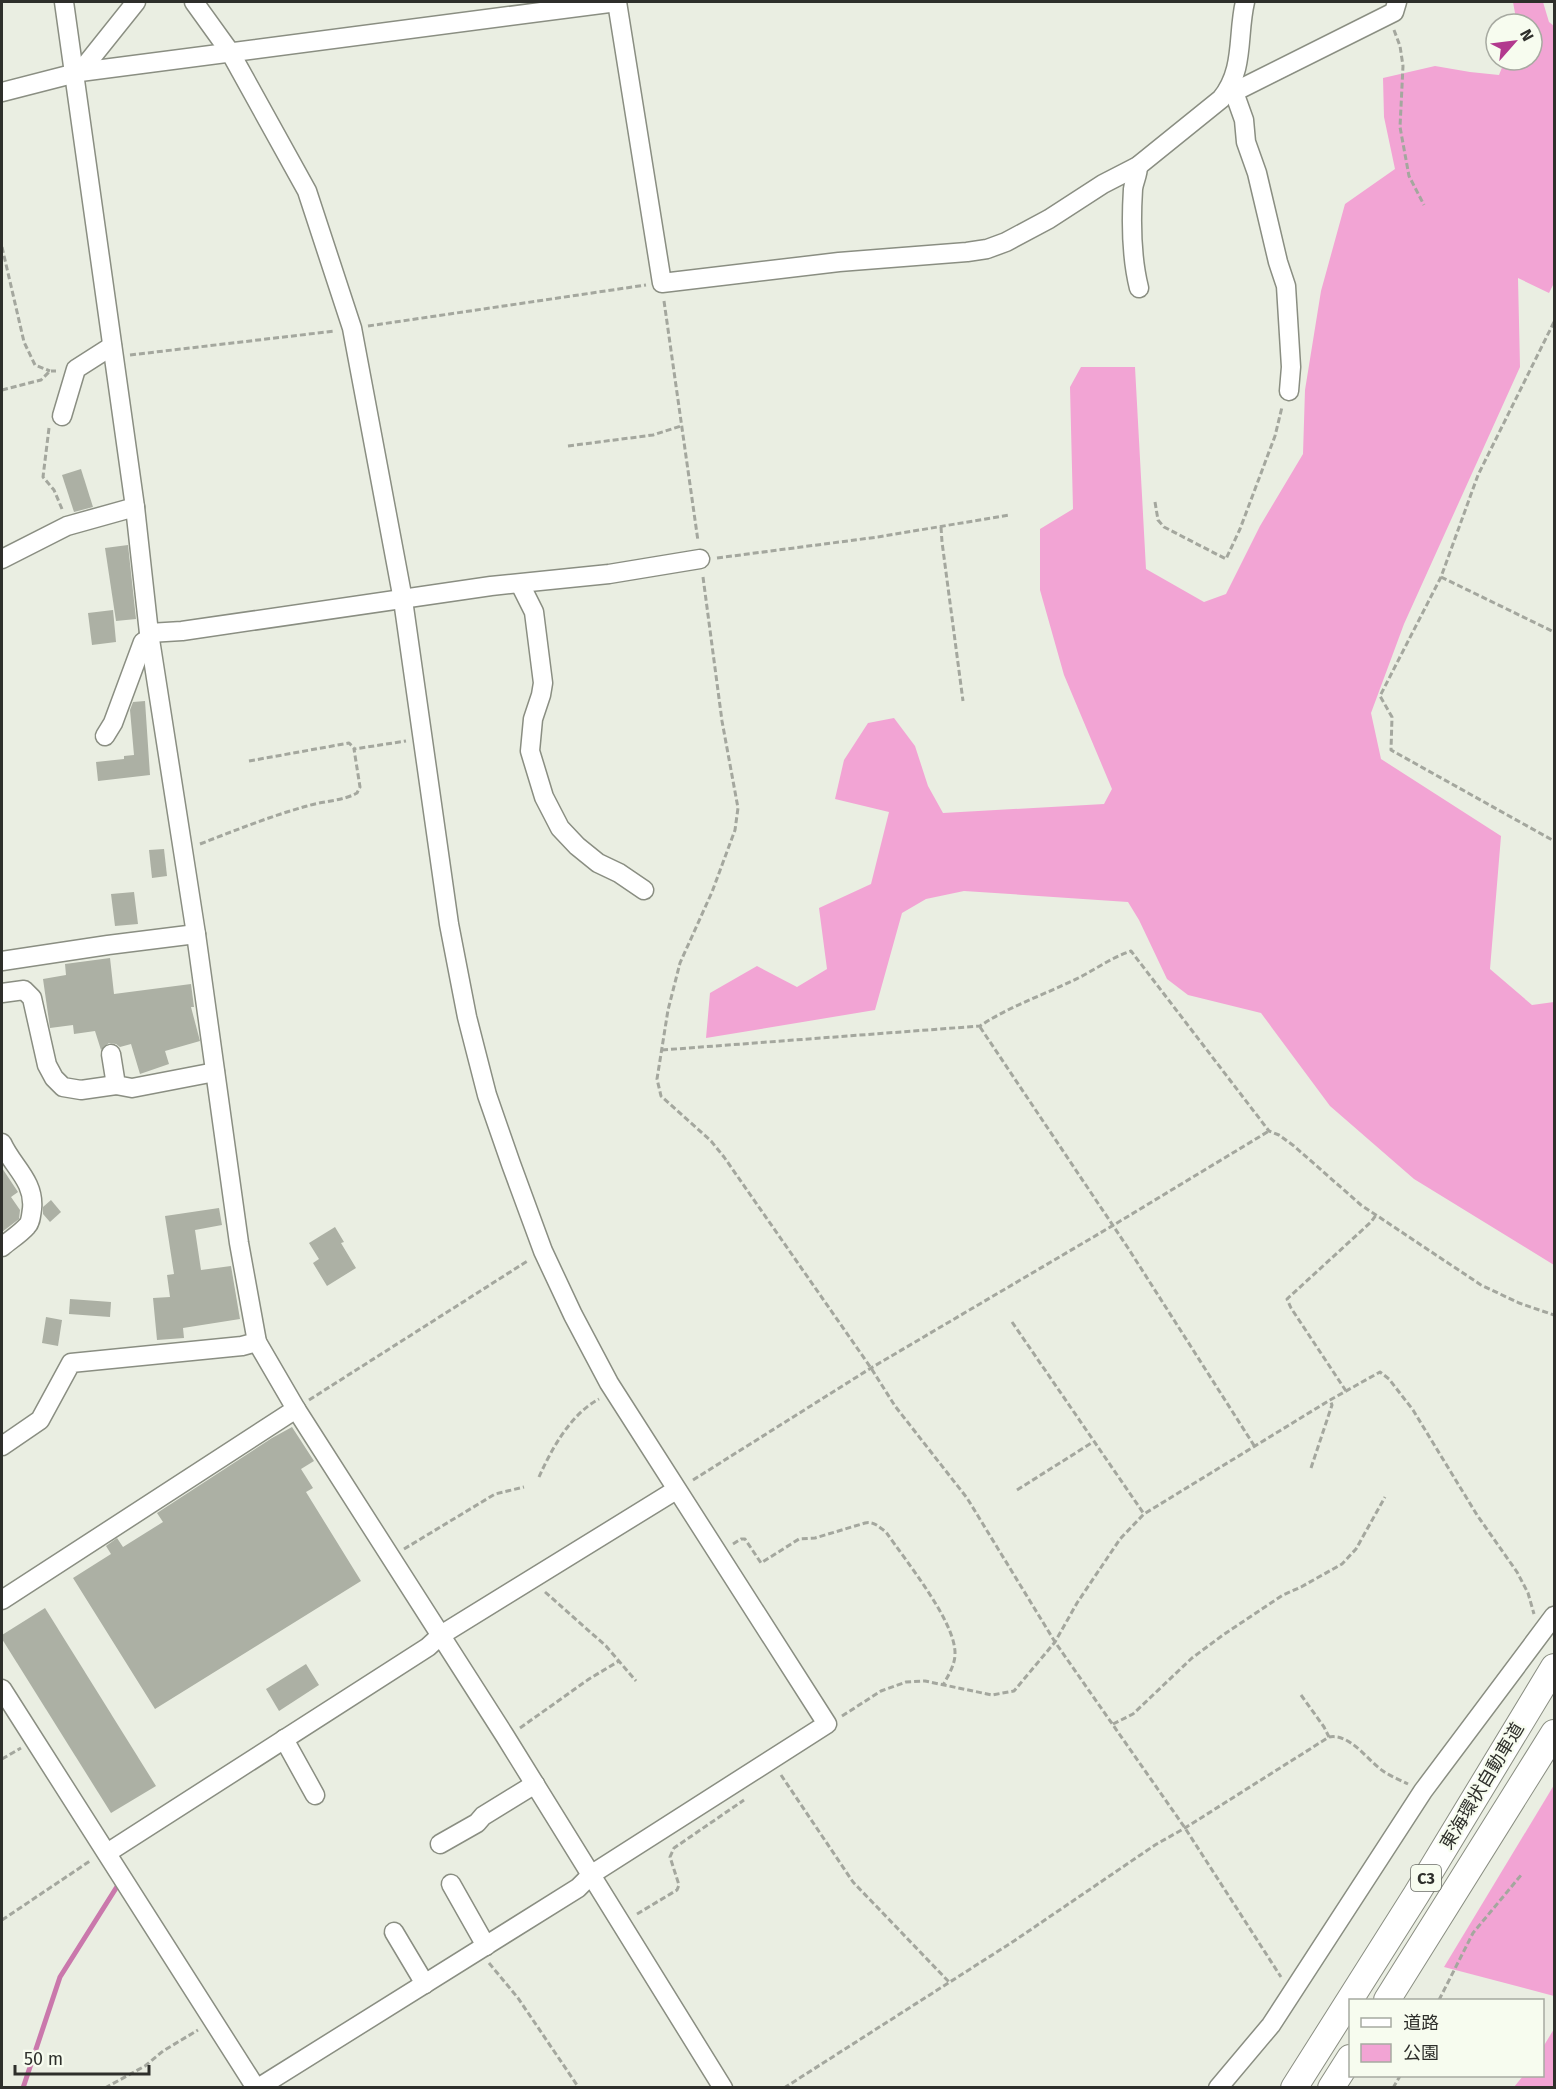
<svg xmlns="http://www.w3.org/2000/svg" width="1556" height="2089" font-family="'Fira Sans','Noto Sans JP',sans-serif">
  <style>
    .green { fill: #f2a4d4 }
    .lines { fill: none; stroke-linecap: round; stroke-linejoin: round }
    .stream { stroke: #ca78ac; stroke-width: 5 }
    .building { fill: #acb0a4 }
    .minor-casing { stroke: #8a8e82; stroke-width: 21 }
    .highway-casing { stroke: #8a8e82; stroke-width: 28 }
    .path { stroke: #a4a79e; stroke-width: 3; stroke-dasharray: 6 3; stroke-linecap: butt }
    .minor { stroke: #fff; stroke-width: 18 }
    .highway { stroke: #fff; stroke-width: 26 }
    .labels { text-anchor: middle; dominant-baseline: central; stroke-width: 4.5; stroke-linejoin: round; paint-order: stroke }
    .shield { fill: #f7fcef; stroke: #6a6c66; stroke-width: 1.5 }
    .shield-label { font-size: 16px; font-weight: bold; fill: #2e2f2b }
    .street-label { font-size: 18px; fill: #2e2f2b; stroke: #f7fcef }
  </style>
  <rect width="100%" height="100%" fill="#eaeee2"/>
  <!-- green -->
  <g class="green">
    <path d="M1513 2H1543L1549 22 1554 26V283L1549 293 1518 278 1520 367 1404 624 1371 713 1381 759 1501 836 1490 969 1532 1005 1554 1002V1303V1265L1414 1179 1330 1106 1261 1013 1188 995 1167 979 1139 920 1128 902 964 891 926 899 902 913 875 1010 706 1038 710 993 757 966 797 987 827 969 819 908 871 884 889 812 835 799 844 760 868 723 894 718 915 746 928 786 943 813 1104 804 1112 789 1064 675 1040 590V529L1073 509 1070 387 1081 367H1135L1146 569 1204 602 1226 594 1260 526 1303 454 1305 390 1321 291 1345 204 1395 169 1384 117 1383 78 1435 66 1470 72 1499 75 1505 60H1532V24H1517Z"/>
    <path d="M1554 1785V1996L1444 1967Z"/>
    <path d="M1554 2029V2087H1514L1523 2076H1542L1543 2047Z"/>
  </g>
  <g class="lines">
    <!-- stream -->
    <path class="stream" d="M23 2088 60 1977 118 1885"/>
  </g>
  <!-- building -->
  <g class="building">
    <path d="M81 469 93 507 74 512 62 475Z"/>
    <path d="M128 545 136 619 116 621 105 548Z"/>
    <path d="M113 610 116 642 92 645 88 613Z"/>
    <path d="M145 701 150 775 98 781 96 762 124 759V756L134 755 130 710 133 702Z"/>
    <path d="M164 849 167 876 152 878 149 850Z"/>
    <path d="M134 892 138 924 115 926 111 894Z"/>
    <path d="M110 958 114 994 191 984 194 1007H191L200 1041 165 1051 169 1064 140 1074 131 1044 120 1047 116 1044 109 1043 101 1050 95 1031 74 1034 73 1025 50 1028 43 979 66 975 65 964Z"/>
    <path d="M2 1168 18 1192 11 1197 20 1210 19 1219 2 1232Z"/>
    <path d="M51 1200 61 1212 50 1222 43 1214V1207Z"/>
    <path d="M219 1208 222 1225 195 1230 201 1270 231 1266 240 1319 183 1328 184 1338 157 1340 153 1298 170 1297 167 1275 174 1274 165 1216Z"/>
    <path d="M335 1227 344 1242 341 1243 356 1268 327 1286 313 1263 319 1259 309 1243Z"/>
    <path d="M70 1299 111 1302 110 1317 69 1314Z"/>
    <path d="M46 1317 62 1320 58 1346 42 1343Z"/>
    <path d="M292 1427 314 1461 301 1469 313 1488 306 1492 361 1581 155 1709 73 1578 111 1554 106 1546 117 1538 123 1547 163 1522 157 1513 272 1438Z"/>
    <path d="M45 1608 156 1786 111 1813 2 1639V1635Z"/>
    <path d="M306 1664 319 1685 279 1711 266 1689Z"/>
  </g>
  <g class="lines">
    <!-- minor casing -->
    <g class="minor-casing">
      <g id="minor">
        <path d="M64 2 135 507 149 633 196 934 239 1243 257 1342 296 1409 505 1736 723 2088"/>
        <path d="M194 2 230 52 307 191 352 328 403 600 449 924 467 1017 487 1095 511 1164 543 1251 573 1315 609 1383 827 1724 592 1874 578 1888 258 2088"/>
        <path d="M617 2 662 283 839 262 967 252 987 249 1006 242 1049 219 1103 184 1138 166 1221 99C1245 70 1237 35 1245 2"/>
        <path d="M80 72 617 2"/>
        <path d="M1230 88 1234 92 1244 120 1246 142 1257 173 1278 262 1286 286 1291 367 1289 391"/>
        <path d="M2 92 80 72 136 2"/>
        <path d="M1234 92 1394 12 1397 2"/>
        <path d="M1138 166C1138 175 1134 181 1133 189 1131 221 1131 256 1139 288"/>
        <path d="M62 416 76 369 112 346"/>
        <path d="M2 559 67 526 135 507"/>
        <path d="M520 584 534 612 543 683 541 695 533 719 530 751 544 797 560 828 577 846 598 863 619 873 644 890"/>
        <path d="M149 633 182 631 491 586 609 574 700 559"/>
        <path d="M105 736 113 723 143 642 150 638"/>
        <path d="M2 961 108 945 196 934"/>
        <path d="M2 993 24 990 32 998 47 1065 54 1078 63 1087 81 1090 116 1085"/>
        <path d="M111 1054 116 1085 132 1088 215 1072"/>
        <path d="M2 1143C12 1166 35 1181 32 1209 31 1215 31 1222 27 1226 20 1234 10 1240 2 1247"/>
        <path d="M2 1446 40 1420 71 1363 242 1346 257 1342"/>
        <path d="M2 1600 296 1409"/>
        <path d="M2 1689 256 2088"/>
        <path d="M284 1739 315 1795"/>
        <path d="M440 1844 477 1823 483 1816 535 1784"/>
        <path d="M107 1853 428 1647 441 1635 676 1490"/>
        <path d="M451 1884 486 1946"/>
        <path d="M394 1932 425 1984"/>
        <path d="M1218 2088 1271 2025 1423 1791 1554 1616"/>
      </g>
    </g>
    <!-- highway casing -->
    <g class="highway-casing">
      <g id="highway">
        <path d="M1387 2000 1554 1733"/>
        <path d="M1294 2088 1416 1895 1554 1667"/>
        <path d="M1331 2088 1350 2058"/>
      </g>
    </g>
    <!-- path -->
    <g class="path">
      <path d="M1394 30 1400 46 1403 66 1400 127 1409 176 1424 205"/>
      <path d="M2 247 24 342 35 365 50 371"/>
      <path d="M664 301 698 541"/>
      <path d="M1554 322 1478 475 1441 577 1380 696 1392 717 1391 750 1554 841"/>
      <path d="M368 326 646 285"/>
      <path d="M130 355 335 331"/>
      <path d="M2 390 41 380 50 371H56"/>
      <path d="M49 428 43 477 54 490 62 509"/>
      <path d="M568 446 653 435 681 426"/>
      <path d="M1155 502 1158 520 1164 527 1226 559 1240 529 1275 436 1282 407"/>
      <path d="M941 527 942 542 963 701"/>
      <path d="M717 558 878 537 1009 515"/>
      <path d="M703 577 722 721 738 808 735 830 712 892 680 963 668 1010 657 1079 661 1096 711 1141 724 1157 871 1368 895 1406 967 1498 1055 1642 1185 1828 1281 1977"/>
      <path d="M1441 577 1554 632"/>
      <path d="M249 761 349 743 354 748"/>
      <path d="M200 844C236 830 271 816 307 806 323 801 343 801 357 793L360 787 354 749 406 741"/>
      <path d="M980 1027 1128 1248 1255 1447"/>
      <path d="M662 1050 980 1026C1008 1007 1041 996 1072 981 1092 972 1110 958 1131 951L1269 1131 1279 1135 1294 1146 1361 1205 1481 1285 1519 1303 1554 1315"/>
      <path d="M1012 1322 1144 1514"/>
      <path d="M1346 1391 1291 1308 1287 1299 1371 1222 1376 1215"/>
      <path d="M309 1400 529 1260"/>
      <path d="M1311 1468 1332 1405 1330 1400"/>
      <path d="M539 1477C552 1448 571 1414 599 1399"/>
      <path d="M693 1480 871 1368 1112 1226 1269 1131"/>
      <path d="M1017 1490 1093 1442"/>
      <path d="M733 1544 741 1539H745L761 1563 799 1539 815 1538 865 1523C874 1521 879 1527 886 1532 905 1560 956 1622 955 1654 955 1665 948 1676 943 1685"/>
      <path d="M404 1549 495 1494 524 1487"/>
      <path d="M545 1592 606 1646 636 1681"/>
      <path d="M1301 1695 1324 1727 1329 1737"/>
      <path d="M842 1716 881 1691 906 1682 925 1681 992 1695 1014 1691 1055 1642 1077 1603 1120 1539 1144 1514 1330 1400 1380 1372 1389 1379 1413 1410 1477 1515 1517 1572 1528 1593 1534 1614"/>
      <path d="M1113 1724 1133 1714 1192 1658 1223 1635 1283 1595 1301 1587 1342 1564 1356 1549 1385 1497"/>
      <path d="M520 1728 589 1679 619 1661"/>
      <path d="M2 1759 21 1748"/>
      <path d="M781 1775 853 1882 949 1982"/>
      <path d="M637 1914 677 1890 679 1885 670 1857 674 1848 744 1800"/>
      <path d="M2 1920 90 1861"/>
      <path d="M489 1963 518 1998 579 2088"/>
      <path d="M1439 2000 1473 1933 1522 1874"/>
      <path d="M105 2088 145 2066 163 2051 198 2030"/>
      <path d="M784 2088 1014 1941 1155 1845 1185 1828 1329 1737C1350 1733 1367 1760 1383 1771 1390 1776 1400 1780 1408 1784"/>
      <path d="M1393 2088 1400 2076"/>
    </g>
    <!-- minor -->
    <use href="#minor" class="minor"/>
    <!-- highway -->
    <use href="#highway" class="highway"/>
  </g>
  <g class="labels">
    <!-- shield labels -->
    <rect class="shield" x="1411" y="1865" width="30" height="26" rx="4.5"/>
    <g class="shield-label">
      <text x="1426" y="1878">C3</text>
    </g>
    <!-- street labels -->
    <g class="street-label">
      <text transform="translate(1482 1786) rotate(-59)">東海環状自動車道</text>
    </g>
  </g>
  <!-- border -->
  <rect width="1556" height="2089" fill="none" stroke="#2e2f2b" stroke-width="6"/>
  <!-- legend -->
  <rect x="1349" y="1999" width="195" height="78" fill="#f7fcef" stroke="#a7aaa1" stroke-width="1.5"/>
  <rect x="1361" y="2018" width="30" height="9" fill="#ffffff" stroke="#a7aaa1" stroke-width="1.5"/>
  <text x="1403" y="2029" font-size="18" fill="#2e2f2b">道路</text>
  <rect x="1361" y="2044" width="30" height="18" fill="#f2a4d4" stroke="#a7aaa1" stroke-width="1.5"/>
  <text x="1403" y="2059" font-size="18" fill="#2e2f2b">公園</text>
  <!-- north arrow -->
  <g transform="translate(1514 42) rotate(62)"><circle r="28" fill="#f7fcef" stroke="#a7aaa1" stroke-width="1.5"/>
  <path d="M0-4.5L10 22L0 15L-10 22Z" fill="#b2398e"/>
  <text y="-9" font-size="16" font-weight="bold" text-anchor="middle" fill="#2e2f2b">N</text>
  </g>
  <!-- scale -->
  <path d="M15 2065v9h134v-9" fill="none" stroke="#2e2f2b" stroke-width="3"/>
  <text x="24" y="2065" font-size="18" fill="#2e2f2b" stroke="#f7fcef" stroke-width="4.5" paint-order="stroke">50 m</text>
</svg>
